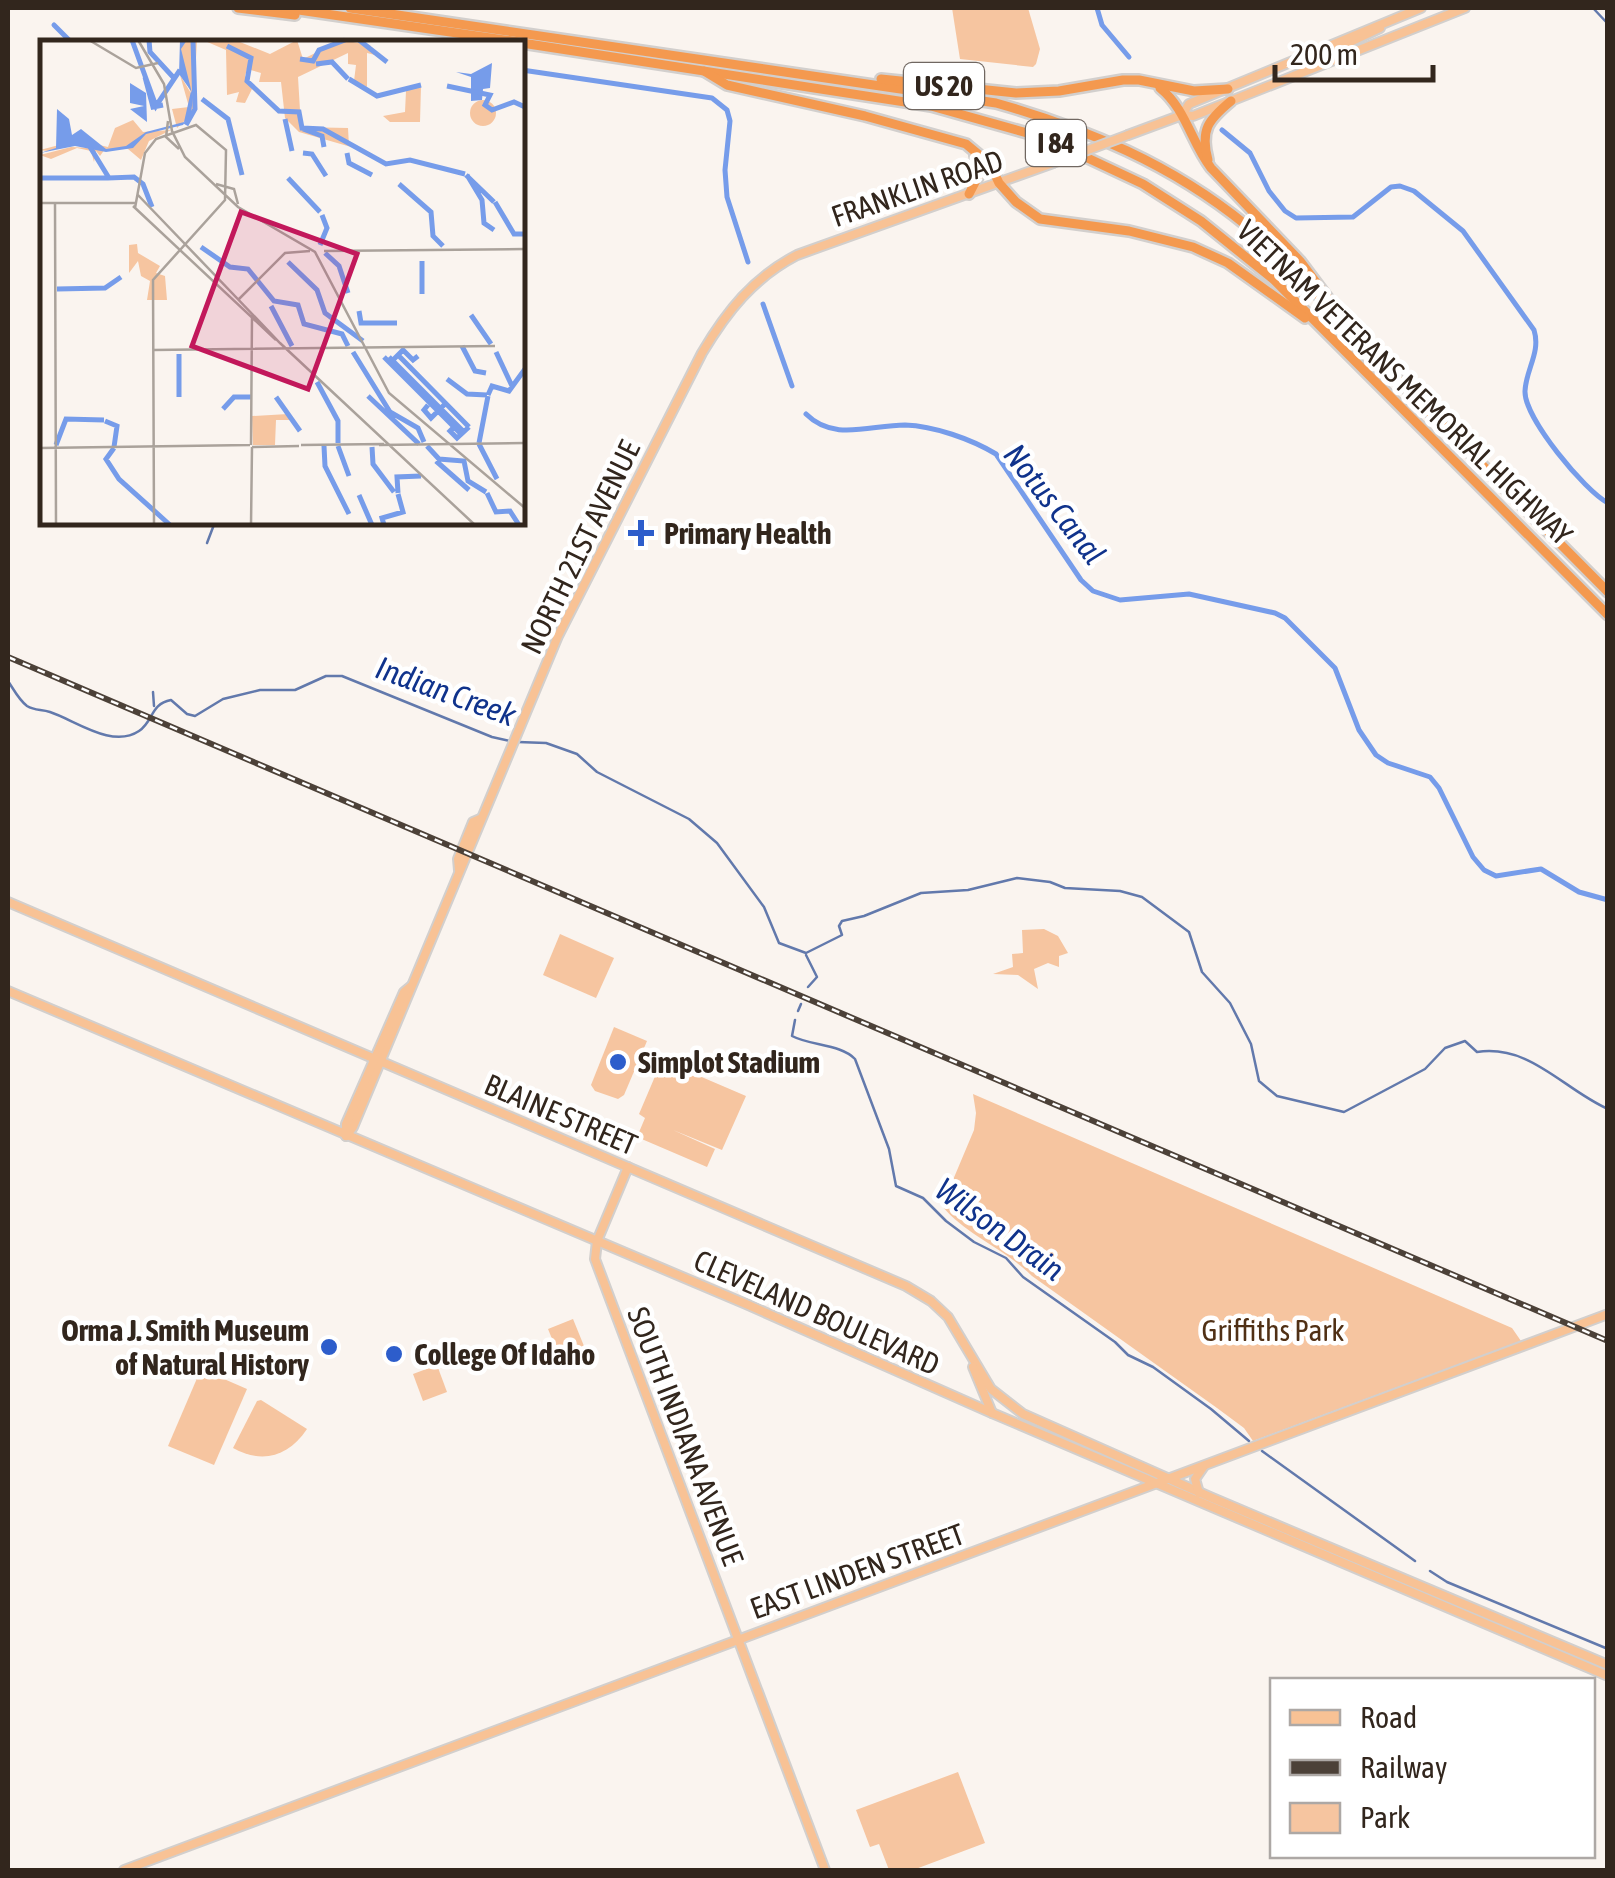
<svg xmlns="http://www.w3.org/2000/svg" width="1615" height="1878" font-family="'Asap Condensed',sans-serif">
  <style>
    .green { fill: #f6c5a0 }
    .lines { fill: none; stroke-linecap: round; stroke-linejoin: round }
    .stream { stroke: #6279ac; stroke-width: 2.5 }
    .canal { stroke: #769cea; stroke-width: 5 }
    .major-casing { stroke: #d2cfcd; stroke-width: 12 }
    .highway-casing { stroke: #d2cfcd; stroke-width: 14 }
    .major { stroke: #f8c295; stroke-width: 8 }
    .highway { stroke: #f4994f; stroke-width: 9 }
    .rail-casing { stroke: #4c4138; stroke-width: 6 }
    .rail { stroke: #fff; stroke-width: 2.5; stroke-dasharray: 8; stroke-linecap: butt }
    .major-bridge-casing { stroke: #d2cfcd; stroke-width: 12; stroke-linecap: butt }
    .major-bridge { stroke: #f8c295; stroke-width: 8 }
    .poi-dot { fill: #2d5dcb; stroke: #fff; stroke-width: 4 }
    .labels { text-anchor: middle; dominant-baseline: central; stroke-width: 9; stroke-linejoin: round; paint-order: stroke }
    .shield { fill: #fff; stroke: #706761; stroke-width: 2.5 }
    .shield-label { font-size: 28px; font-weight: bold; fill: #32261d }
    .street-label { font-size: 30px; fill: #32261d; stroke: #fff }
    .poi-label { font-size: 30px; font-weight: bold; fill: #32261d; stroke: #fff; text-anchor: start }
    .park-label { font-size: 30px; fill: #503015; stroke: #fff }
    .water-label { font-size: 32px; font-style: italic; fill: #10338c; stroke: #fff }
    .inset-river { fill: none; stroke: #769cea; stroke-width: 5 }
    .inset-road { fill: none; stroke: #aaa29b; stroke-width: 2.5 }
    .view { fill: #c2185b; fill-opacity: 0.15; stroke: #c2185b; stroke-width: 5 }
    .inset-edge { fill: none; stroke: #32261d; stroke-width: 5 }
  </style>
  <rect width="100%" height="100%" fill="#faf4ef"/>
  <!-- green -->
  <g class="green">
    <path d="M952 8H1028L1040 49 1036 64 1033 67 960 59Z"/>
    <path d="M1044 929 1058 936 1068 953 1059 956V967L1048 963 1034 969 1038 989 1018 975 993 974 1013 967 1012 954 1023 953 1022 930Z"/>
    <path d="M560 934 614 958 596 998 543 975Z"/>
    <path d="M614 1027 647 1041 624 1095 618 1099 595 1091 591 1085Z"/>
    <path d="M662 1060 746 1096 722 1150 673 1130 715 1149 707 1167 637 1137 645 1118 639 1114Z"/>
    <path d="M973 1094 1512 1328 1521 1341 1253 1441 1244 1428 1217 1408 1032 1276C1004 1248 967 1236 942 1206L974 1130 976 1113Z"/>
    <path d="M573 1319 584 1346 559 1356 548 1329Z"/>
    <path d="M437 1365 447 1392 423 1401 413 1374Z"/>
    <path d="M201 1369 247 1389 214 1465 168 1446Z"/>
    <path d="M261 1400 307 1429C288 1457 262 1464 233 1448L257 1401Z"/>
    <path d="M958 1772 985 1843 913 1870H889L879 1844 870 1847 856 1810Z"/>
  </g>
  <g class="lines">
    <!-- stream -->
    <g class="stream">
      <path d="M1593 8 1608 24"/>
      <path d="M207 543 215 522"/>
      <path d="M8 681C14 690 19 700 27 706 35 711 41 709 50 712 75 720 112 749 139 731 154 721 150 704 171 700L187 714 195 716 223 699 260 690H295L326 676H342L492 737 510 741"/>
      <path d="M153 692 154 706"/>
      <path d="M518 742 546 743 577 754 597 772 689 819 717 843 764 907 779 943 806 953 842 935 839 926 842 921 864 916 921 893 968 890 1017 878 1050 882 1065 888 1120 891 1142 897 1189 932 1202 972 1230 1003 1251 1044 1259 1081 1277 1096 1344 1112 1425 1069 1445 1048 1465 1041 1477 1052C1530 1044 1563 1089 1608 1109"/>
      <path d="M806 955 817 977 808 987"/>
      <path d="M798 1011 801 1004"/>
      <path d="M795 1020 792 1036C811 1046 841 1044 855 1059L889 1149 896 1186 923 1198 946 1221 974 1242 1006 1258 1023 1277 1115 1342 1128 1355 1153 1367 1211 1409 1249 1441"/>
      <path d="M1262 1451 1415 1561"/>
      <path d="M1430 1571 1447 1582 1608 1649"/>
    </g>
    <!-- canal -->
    <g class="canal">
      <path d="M1097 8 1102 25 1129 57"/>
      <path d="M54 25 71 42"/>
      <path d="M522 70 712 98 727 110 730 121 725 170 727 197 748 262"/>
      <path d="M1222 130 1250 153 1269 191 1285 211 1296 218 1353 217 1391 187 1400 186 1414 191 1463 231 1534 330C1541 352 1526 369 1525 391 1524 418 1585 491 1608 503"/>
      <path d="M763 304 792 386"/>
      <path d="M806 414C834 442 870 425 905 425 934 426 971 439 996 454L1081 580 1093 591 1120 600 1189 594 1275 613 1285 618 1335 668 1359 730 1376 755 1388 763 1430 777 1439 788 1473 857 1484 870 1496 876 1541 869 1579 892 1608 900"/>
    </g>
    <!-- major casing -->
    <g class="major-casing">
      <g id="major">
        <path d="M1326 63 1325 54 1380 28"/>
        <path d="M1182 115 1189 104 1421 8"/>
        <path d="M1128 135 1182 115 1193 116 1465 8"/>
        <path d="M459 870 458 859 473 822 480 819"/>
        <path d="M8 902 906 1286 931 1301 948 1317 991 1389 1023 1414 1210 1497 1608 1665"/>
        <path d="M8 991 746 1304 992 1413 1608 1676"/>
        <path d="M346 1136 353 1127 558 636 702 353C727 311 753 278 797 255L1053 163"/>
        <path d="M346 1136V1124L404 992 410 987"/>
        <path d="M628 1167 597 1241 595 1259 825 1870"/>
        <path d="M973 1367 992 1413"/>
        <path d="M1199 1493 1195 1479 1204 1466"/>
        <path d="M124 1870 1608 1314"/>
      </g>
    </g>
    <!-- highway casing -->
    <g class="highway-casing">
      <g id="highway">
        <path d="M238 8 295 15"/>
        <path d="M285 8 519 42"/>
        <path d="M350 8 996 103C1087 129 1171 164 1246 225 1299 269 1341 323 1389 371 1462 445 1535 519 1608 592"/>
        <path d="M522 43 931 106 1045 138 1143 184 1201 221 1273 279 1608 615"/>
        <path d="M704 71 727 85 865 116 966 144 990 164 999 183 1016 202 1040 219 1129 231 1193 247 1228 263 1305 318"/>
        <path d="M881 79 1016 93 1059 91 1123 80H1139L1194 91 1228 89"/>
        <path d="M1160 88C1186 109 1191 142 1211 168L1300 261 1330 301"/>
        <path d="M1208 160C1200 130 1208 120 1231 101"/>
        <path d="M969 194 981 171 975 156"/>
      </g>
    </g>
    <!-- major -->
    <use href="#major" class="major"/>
    <!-- highway -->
    <use href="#highway" class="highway"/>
    <!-- rail casing -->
    <g class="rail-casing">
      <path id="rail" d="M8 657 1608 1341"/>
    </g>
    <!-- rail -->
    <use href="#rail" class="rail"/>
    <!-- major-bridge casing -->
    <g class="major-bridge-casing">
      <path id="major-bridge" d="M1053 163 1128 135"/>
    </g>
    <!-- major-bridge -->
    <use href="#major-bridge" class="major-bridge"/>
  </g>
  <!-- markers -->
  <g class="poi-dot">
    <path d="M636 518h10v10h10v10h-10v10h-10v-10h-10v-10h10z"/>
    <circle cx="618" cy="1062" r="10"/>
    <circle cx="329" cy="1347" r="10"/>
    <circle cx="394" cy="1354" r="10"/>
  </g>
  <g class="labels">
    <!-- shield labels -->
    <g class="shield">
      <rect x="904" y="63" width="80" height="46" rx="8"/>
      <rect x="1026" y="120" width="60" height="46" rx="8"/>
    </g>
    <g class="shield-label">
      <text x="944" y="86">US 20</text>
      <text x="1056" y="143">I 84</text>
    </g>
    <!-- street labels -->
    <g class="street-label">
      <text transform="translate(917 188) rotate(-19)">FRANKLIN ROAD</text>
      <text transform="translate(1405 382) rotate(44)">VIETNAM VETERANS MEMORIAL HIGHWAY</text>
      <text transform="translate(580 547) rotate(-64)">NORTH 21ST AVENUE</text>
      <text transform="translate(561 1114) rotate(23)">BLAINE STREET</text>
      <text transform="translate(817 1312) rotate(24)">CLEVELAND BOULEVARD</text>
      <text transform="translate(686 1436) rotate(69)">SOUTH INDIANA AVENUE</text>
      <text transform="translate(857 1571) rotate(-20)">EAST LINDEN STREET</text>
    </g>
    <!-- poi labels -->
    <g class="poi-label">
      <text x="664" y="533">Primary Health</text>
      <text x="638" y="1062">Simplot Stadium</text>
      <text x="309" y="1330" text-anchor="end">Orma J. Smith Museum<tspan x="309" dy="34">of Natural History</tspan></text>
      <text x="414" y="1354">College Of Idaho</text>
    </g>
    <!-- park labels -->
    <g class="park-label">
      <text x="1273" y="1330">Griffiths Park</text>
    </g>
    <!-- water labels -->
    <g class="water-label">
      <text transform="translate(1055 504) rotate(52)">Notus Canal</text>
      <text transform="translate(446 691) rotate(20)">Indian Creek</text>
      <text transform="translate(1000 1229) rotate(36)">Wilson Drain</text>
    </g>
  </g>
  <!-- overview -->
  <g transform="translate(40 40)">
    <rect width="485" height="485" fill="#faf4ef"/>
    <path d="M157 0 153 73 137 88 132 69 149 67 140 35 152 55 141 30V1ZM195 0 230 14 257 0 263 19 302 0 330 5 335 15 327 13V47L314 41 316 25 308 24V13L258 37 261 87 308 88 309 106 325 111 259 92 245 78 241 42H219L221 33 207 29 205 36 239 74 212 49 205 63 196 62 199 52 187 55 186 10 165 1ZM381 46 380 82H350L343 76 365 72 366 51ZM430 73a13 13 0 1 1 26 0a13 13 0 1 1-26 0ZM93 80 103 92 131 90 109 101 101 120 88 109H65L60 116 56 111 54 122 51 111 37 108 11 119 0 115 31 107 50 108 31 104 8 111 0 110 38 100 68 107 75 88ZM97 204 98 213 120 226 116 233 125 236 127 260H107L110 241 101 236 98 221 89 233V205ZM248 374 251 380H236L235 405H213L212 376Z" fill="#f6c5a0"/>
    <path d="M140 0H147L141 9 153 57 151 74 143 85 106 94 93 108 66 112 35 106 0 113 16 108 17 69 29 79 32 95 41 89 66 109 86 106 106 92 144 82 151 51 139 34ZM452 23 450 48 443 49 442 60 431 61V37L416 32 431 34ZM90 43 106 53 107 82 90 69 104 66 90 63Z" fill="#769cea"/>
    <path class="inset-river" d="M92 0 116 66 140 30M109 0 110 12 133 37M319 0 347 22M187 6 211 18 207 41 239 71 259 72 262 88 283 89 346 124 370 120 425 134M260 19 273 21 279 10 305 0M276 24 292 22 308 39M105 37 113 67 123 65M309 39 337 56 381 45M407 46 450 55 445 65 452 70 474 62 485 67M162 59 188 79 202 135M245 79 252 111M146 85 155 69 153 0M263 89 282 96 284 107M50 107 69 138 94 137 103 144 112 167M263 113 272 114 286 136M307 113 309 123 332 135M426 135 454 162M427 135 442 160 444 183 454 190M0 138H69M248 138 280 172M359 144 391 172 393 196 403 206M455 162 474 194H485M280 205 287 188 282 175M161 207 190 227 208 229 234 261 258 265 264 284 302 294 308 306M285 213 299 226 308 253M248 222 277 250 285 273 323 301M17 249 65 248 81 237M382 254V221M231 266 252 306M319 271 321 283H357M431 275 451 304M422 306 435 331 446 333M313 312 350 372 378 388 384 402M456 312 472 346M139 314V357M358 315 429 387M344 317 398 371M349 317 424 392M354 319 363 310 373 320 378 316M407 339 427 354 447 355M277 342 298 381V403M448 355 452 346 469 351 485 329M328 356 379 404M236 357 260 391M388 365 384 370 391 378 406 363M183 369 194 357H211M398 371 420 393M65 381 77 386 74 407M415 386 410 391 417 398 429 387M439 403 448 356M439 404 457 439M16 405 26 379 64 380M284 406 285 426 309 474M298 406 309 436M387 406 399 419 424 421 428 441 446 452M332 407 333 424 354 452M74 408 66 419 79 439 130 485M396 421 429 450M358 453 357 437 381 436M447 453 456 472 470 471 479 485M319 455 332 485M344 485 342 478 363 472 358 454"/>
    <path class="inset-road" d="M49 0 96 28 118 23M98 0 124 44 132 91 145 117 198 167 275 212 349 353 485 468M128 81 126 97 139 109M176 144 194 149 198 164M97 154 240 303 435 485M0 163H95M15 163 16 485M93 166 236 300M95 168 105 113 116 99 156 85 186 110 185 160 113 240 114 485M284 211 485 209M199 259 245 213 270 211M113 310 455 306M211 405 212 275M261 405 344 404M339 405 485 403M212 407 259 406M0 408 210 405M211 485 212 407"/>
    <path class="view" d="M201 172 317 214 268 349 152 306Z"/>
    <rect width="485" height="485" class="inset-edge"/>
  </g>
  <!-- border -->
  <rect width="1615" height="1878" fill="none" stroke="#32261d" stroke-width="20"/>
  <!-- legend -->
  <rect x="1270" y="1678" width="325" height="180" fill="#ffffff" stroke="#ada8a5" stroke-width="2.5"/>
  <rect x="1290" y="1710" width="50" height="15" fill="#f8c295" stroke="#ada8a5" stroke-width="2.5"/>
  <text x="1360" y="1728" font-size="30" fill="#32261d">Road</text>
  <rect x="1290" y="1760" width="50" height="15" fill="#4c4138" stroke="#ada8a5" stroke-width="2.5"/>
  <text x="1360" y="1778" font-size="30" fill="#32261d">Railway</text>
  <rect x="1290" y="1803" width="50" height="30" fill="#f6c5a0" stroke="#ada8a5" stroke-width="2.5"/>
  <text x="1360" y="1828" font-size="30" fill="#32261d">Park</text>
  <!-- scale -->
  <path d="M1275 65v15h158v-15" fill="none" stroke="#32261d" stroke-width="5"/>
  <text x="1290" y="65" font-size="30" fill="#32261d" stroke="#ffffff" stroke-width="8" paint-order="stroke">200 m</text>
</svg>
